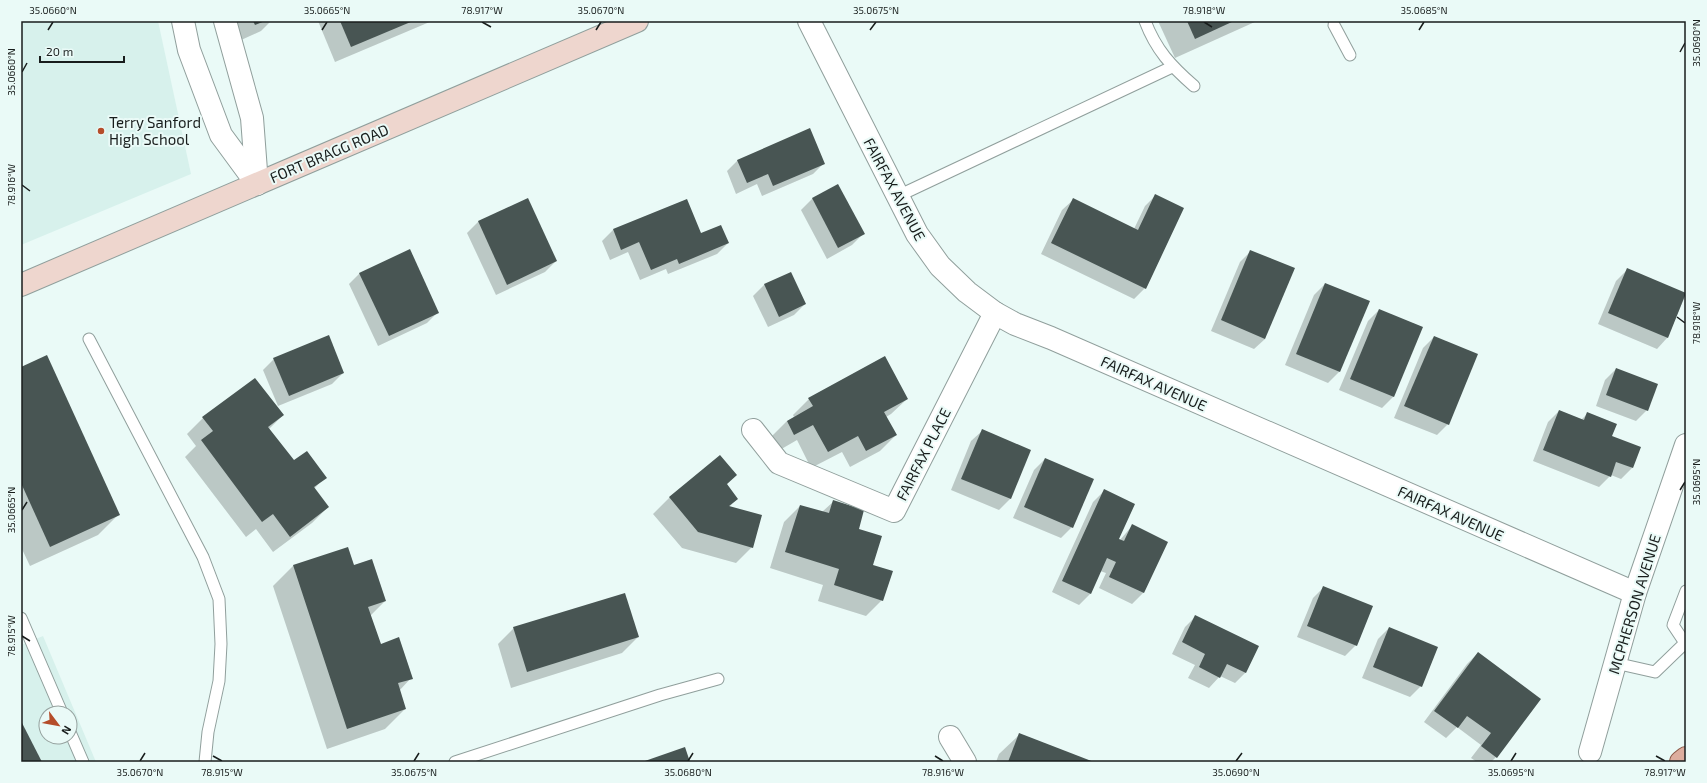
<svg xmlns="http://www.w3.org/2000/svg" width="1707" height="783" font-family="'Exo 2',sans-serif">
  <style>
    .built { fill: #d7f1ec; fill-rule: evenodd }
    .shadow { fill: #0003 }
    .building { fill: #485553 }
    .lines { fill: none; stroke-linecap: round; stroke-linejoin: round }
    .service-casing { stroke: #909f9c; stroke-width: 13 }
    .minor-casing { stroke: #909f9c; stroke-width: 24 }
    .tertiary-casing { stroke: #909f9c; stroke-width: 24 }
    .secondary-casing { stroke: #909f9c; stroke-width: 24 }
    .primary-casing { stroke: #8a5746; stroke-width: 24 }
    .service { stroke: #fff; stroke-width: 11 }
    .minor { stroke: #fff; stroke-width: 22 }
    .tertiary { stroke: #fff; stroke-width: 22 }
    .secondary { stroke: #eed6ce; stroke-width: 22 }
    .primary { stroke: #ddad9e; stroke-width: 22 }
    .ticks { fill: none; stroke: #181d1c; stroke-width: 1.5 }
    .poi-dot { fill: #b54d2a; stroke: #eafaf7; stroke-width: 1.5 }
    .labels { text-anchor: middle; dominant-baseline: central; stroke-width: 4; stroke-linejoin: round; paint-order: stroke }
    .poi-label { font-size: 15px; fill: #181d1c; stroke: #eafaf7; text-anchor: start }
    .street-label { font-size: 15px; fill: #181d1c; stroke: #eafaf7 }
    .neatline { fill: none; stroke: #181d1c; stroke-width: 1.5 }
    .ticks-label { font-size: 10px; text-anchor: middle; fill: #181d1c }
  </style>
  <rect width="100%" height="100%" fill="#eafaf7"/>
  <!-- built -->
  <g class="built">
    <path d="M21 21H158L191 174 21 245Z"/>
    <path d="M43 636 96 762H21V645ZM46 713H70V737H46Z"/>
  </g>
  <!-- shadow -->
  <g class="shadow">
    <path d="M230 21H271L261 31 239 41Z"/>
    <path d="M318 21H432L335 62Z"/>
    <path d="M1158 21H1257L1175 58Z"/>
    <path d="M738 160 824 163 813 174 762 196 757 184 736 194 727 171Z"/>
    <path d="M838 185 863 234 852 245 827 259 801 210 812 199Z"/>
    <path d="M1156 195 1145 288 1134 299 1041 254 1062 210 1073 200 1134 229 1145 206Z"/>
    <path d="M527 199 556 261 545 272 496 295 467 233 478 222Z"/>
    <path d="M686 200 700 234 728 243 717 254 668 274 666 269 640 280 628 252 610 260 602 241 613 230Z"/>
    <path d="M1251 251 1265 339 1254 349 1211 331 1240 262Z"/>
    <path d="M1627 270 1686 294 1667 338 1657 349 1598 324 1616 281Z"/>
    <path d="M360 273 438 312 427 323 378 346 349 284Z"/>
    <path d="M791 273 805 304 794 315 768 327 753 296 764 285Z"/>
    <path d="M1325 284 1339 372 1328 383 1285 365 1314 295Z"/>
    <path d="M1379 310 1422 327 1393 397 1382 408 1339 390 1368 321Z"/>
    <path d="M1434 337 1448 424 1437 435 1394 418 1423 348Z"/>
    <path d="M274 359 343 373 332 384 278 406 263 370Z"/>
    <path d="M21 368 118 515 98 535 30 566 21 547Z"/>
    <path d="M1616 369 1647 410 1636 421 1596 406 1605 380Z"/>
    <path d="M809 399H907L891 414 886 417 896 435 880 451 850 467 842 452 811 468 797 440 778 451 771 437 787 421 794 417 793 415Z"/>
    <path d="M1559 411 1581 420 1587 414 1611 437 1632 468 1621 479 1611 475 1599 487 1533 461 1548 422Z"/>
    <path d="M283 415 269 429 294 462 325 477 314 489 328 507 312 523 273 552 256 529 246 537 185 457 196 446 187 434 203 418Z"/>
    <path d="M982 431 1030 451 1010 499 999 510 951 490 971 441Z"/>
    <path d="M720 456 726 485 737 499 729 507 752 547 736 563 682 548 653 514 669 498Z"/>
    <path d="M1045 459 1072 527 1061 538 1013 518 1034 470Z"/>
    <path d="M1104 491 1117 539 1120 540 1132 526 1167 542 1143 593 1132 604 1099 588 1106 573 1100 571 1090 594 1079 605 1052 592 1093 502Z"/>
    <path d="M834 501 857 529 872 565 882 600 866 616 818 601 823 585 770 568 784 522 800 506 822 512Z"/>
    <path d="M293 566H353L385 601 370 616 380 645 411 678 399 691 405 709 385 729 327 749 273 586Z"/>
    <path d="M1324 587 1356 645 1345 656 1297 637 1313 598Z"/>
    <path d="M1196 616 1246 672 1235 683 1220 676 1209 688 1188 678 1195 665 1172 654 1185 627Z"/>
    <path d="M514 628 638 637 622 653 511 688 498 644Z"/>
    <path d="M1389 628 1421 686 1410 697 1362 678 1378 639Z"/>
    <path d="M1478 653 1496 757 1491 762H1477L1471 758 1481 745 1457 727 1446 738 1424 722 1467 664Z"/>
    <path d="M1020 734 1092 762H996L999 754Z"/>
  </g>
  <!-- building -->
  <g class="building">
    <path d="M253 21H265L255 25Z"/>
    <path d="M340 21H413L351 47Z"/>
    <path d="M1187 21H1234L1195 39Z"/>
    <path d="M810 128 825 164 773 186 768 174 747 183 737 160Z"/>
    <path d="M838 184 865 234 838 248 812 198Z"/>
    <path d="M1155 194 1184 208 1146 289 1051 243 1073 198 1138 230Z"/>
    <path d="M528 198 557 261 507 285 478 221Z"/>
    <path d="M687 199 701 233 721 225 729 243 679 264 677 259 651 270 639 242 621 250 613 229Z"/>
    <path d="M410 249 439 313 389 336 359 273Z"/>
    <path d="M1250 250 1295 268 1265 339 1221 320Z"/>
    <path d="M1627 268 1686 293 1668 338 1608 313Z"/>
    <path d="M791 272 806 304 779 317 764 284Z"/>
    <path d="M1325 283 1370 301 1340 372 1296 354Z"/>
    <path d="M1379 309 1423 327 1394 397 1350 379Z"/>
    <path d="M329 335 344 373 289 396 273 358Z"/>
    <path d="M1434 336 1478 354 1449 425 1404 406Z"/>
    <path d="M47 355 120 515 50 547 21 483V367Z"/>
    <path d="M885 356 908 399 884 412 897 435 866 451 858 436 828 452 813 425 794 435 787 421 813 406 808 398Z"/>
    <path d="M1616 368 1658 384 1648 411 1606 395Z"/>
    <path d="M255 378 284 415 268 427 294 460 307 451 327 478 314 487 329 507 290 537 273 514 262 522 201 440 213 431 202 417Z"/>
    <path d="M1559 410 1584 420 1587 412 1617 424 1612 436 1641 447 1633 468 1616 462 1611 477 1543 450Z"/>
    <path d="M982 429 1031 450 1011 499 961 479Z"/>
    <path d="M720 455 737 475 727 484 738 499 729 506 762 515 753 548 698 532 669 497Z"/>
    <path d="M1045 458 1094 479 1073 528 1024 507Z"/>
    <path d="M1104 489 1135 504 1119 539 1124 541 1132 524 1168 542 1144 593 1109 577 1116 562 1107 558 1091 594 1062 581Z"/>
    <path d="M833 500 864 510 859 529 882 536 873 565 893 571 883 601 834 585 839 569 785 552 800 505 829 513Z"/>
    <path d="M348 547 354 565 372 559 386 601 368 607 381 644 399 637 413 679 398 683 406 709 347 729 293 565Z"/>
    <path d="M1323 586 1373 606 1357 646 1307 626Z"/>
    <path d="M625 593 639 637 527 672 513 627Z"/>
    <path d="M1195 615 1259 646 1246 673 1227 664 1220 678 1199 667 1205 654 1182 642Z"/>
    <path d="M1389 627 1438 647 1422 687 1373 667Z"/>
    <path d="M1478 652 1541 699 1497 758 1481 746 1491 733 1467 716 1458 728 1434 711Z"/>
    <path d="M21 721 42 762H21Z"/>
    <path d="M1019 733 1094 762H1008Z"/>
    <path d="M685 747 690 762H642Z"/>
  </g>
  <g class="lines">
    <!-- service casing -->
    <g class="service-casing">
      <g id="service">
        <path d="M1145 21C1156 50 1171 66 1194 86"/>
        <path d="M1334 25 1350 55"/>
        <path d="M898 196 1172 67"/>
        <path d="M89 339 203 557 219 599 221 644 219 681 208 732 205 762"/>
        <path d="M21 618 62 713"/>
        <path d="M1615 663 1655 672 1685 643 1673 625 1686 591"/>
        <path d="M70 732 83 762"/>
        <path d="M455 762 660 695 718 679"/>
      </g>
    </g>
    <!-- minor casing -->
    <g class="minor-casing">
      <g id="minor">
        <path d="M809 21 917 234 940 266 967 292 995 313 1015 324 1051 338 1635 593"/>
        <path d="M753 430 779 463 894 511 995 313"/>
        <path d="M950 737 965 762"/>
        <path d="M1590 752 1635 593 1686 445"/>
      </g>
    </g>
    <!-- tertiary casing -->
    <g class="tertiary-casing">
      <g id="tertiary">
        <path d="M183 21 189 50 221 135 257 184"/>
        <path d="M225 21 252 118 257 184"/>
      </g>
    </g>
    <!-- secondary casing -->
    <g class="secondary-casing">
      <path id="secondary" d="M21 285 637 21"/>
    </g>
    <!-- primary casing -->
    <g class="primary-casing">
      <path id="primary" d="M1681 762 1686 758"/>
    </g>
    <!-- service -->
    <use href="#service" class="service"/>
    <!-- minor -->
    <use href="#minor" class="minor"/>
    <!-- tertiary -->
    <use href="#tertiary" class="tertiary"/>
    <!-- secondary -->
    <use href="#secondary" class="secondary"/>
    <!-- primary -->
    <use href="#primary" class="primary"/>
  </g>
  <!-- ticks -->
  <path class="ticks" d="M482 22 491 27M1204 22 1212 27M48 30 53 22M322 30 327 22M596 30 601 22M870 30 876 22M1419 30 1424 22M1680 52 1685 43M22 72 27 63M22 185 30 191M1677 317 1685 323M1680 490 1685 482M22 510 27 502M22 636 30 641M213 756 222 761M935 756 943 761M1656 756 1665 761M140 761 145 753M414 761 419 753M688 761 693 753M1236 761 1242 753M1511 761 1516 753"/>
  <!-- markers -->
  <circle class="poi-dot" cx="101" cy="131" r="4"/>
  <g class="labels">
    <!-- poi labels -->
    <g class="poi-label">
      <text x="109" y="122">Terry Sanford<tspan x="109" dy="17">High School</tspan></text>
    </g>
    <!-- street labels -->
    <g class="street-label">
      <text transform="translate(329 153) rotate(-23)">FORT BRAGG ROAD</text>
      <text transform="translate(895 189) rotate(62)">FAIRFAX AVENUE</text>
      <text transform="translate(1154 383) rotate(24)">FAIRFAX AVENUE</text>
      <text transform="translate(923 454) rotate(-63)">FAIRFAX PLACE</text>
      <text transform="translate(1451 513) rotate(24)">FAIRFAX AVENUE</text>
      <text transform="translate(1634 604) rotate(-73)">MCPHERSON AVENUE</text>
    </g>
  </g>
  <!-- border -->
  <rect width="1707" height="783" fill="none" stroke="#eafaf7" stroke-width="44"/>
  <!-- north arrow -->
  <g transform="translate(58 725) rotate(122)"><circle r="19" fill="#eafaf7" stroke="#96a29f"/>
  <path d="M0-3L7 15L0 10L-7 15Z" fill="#b54d2a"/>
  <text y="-6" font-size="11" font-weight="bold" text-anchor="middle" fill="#181d1c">N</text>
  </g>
  <!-- scale -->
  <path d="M40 56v6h84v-6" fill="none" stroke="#181d1c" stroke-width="2"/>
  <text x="46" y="56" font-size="12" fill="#181d1c" stroke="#eafaf7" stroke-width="3" paint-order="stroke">20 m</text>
  <rect x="22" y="22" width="1663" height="739" class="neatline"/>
  <g class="ticks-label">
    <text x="53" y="14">35.0660°N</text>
    <text x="327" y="14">35.0665°N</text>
    <text x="482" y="14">78.917°W</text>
    <text x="601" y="14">35.0670°N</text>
    <text x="876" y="14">35.0675°N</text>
    <text x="1204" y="14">78.918°W</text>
    <text x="1424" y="14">35.0685°N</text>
    <text transform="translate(1696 43) rotate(-90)" y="4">35.0690°N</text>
    <text transform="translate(11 72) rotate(-90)" y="4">35.0660°N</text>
    <text transform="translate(11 185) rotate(-90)" y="4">78.916°W</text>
    <text transform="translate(1696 323) rotate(-90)" y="4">78.918°W</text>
    <text transform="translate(1696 482) rotate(-90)" y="4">35.0695°N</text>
    <text transform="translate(11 510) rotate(-90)" y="4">35.0665°N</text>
    <text transform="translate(11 636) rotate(-90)" y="4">78.915°W</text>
    <text x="140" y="776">35.0670°N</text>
    <text x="222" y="776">78.915°W</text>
    <text x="414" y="776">35.0675°N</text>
    <text x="688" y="776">35.0680°N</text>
    <text x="943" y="776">78.916°W</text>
    <text x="1236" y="776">35.0690°N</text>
    <text x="1511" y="776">35.0695°N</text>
    <text x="1665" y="776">78.917°W</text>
  </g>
</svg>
